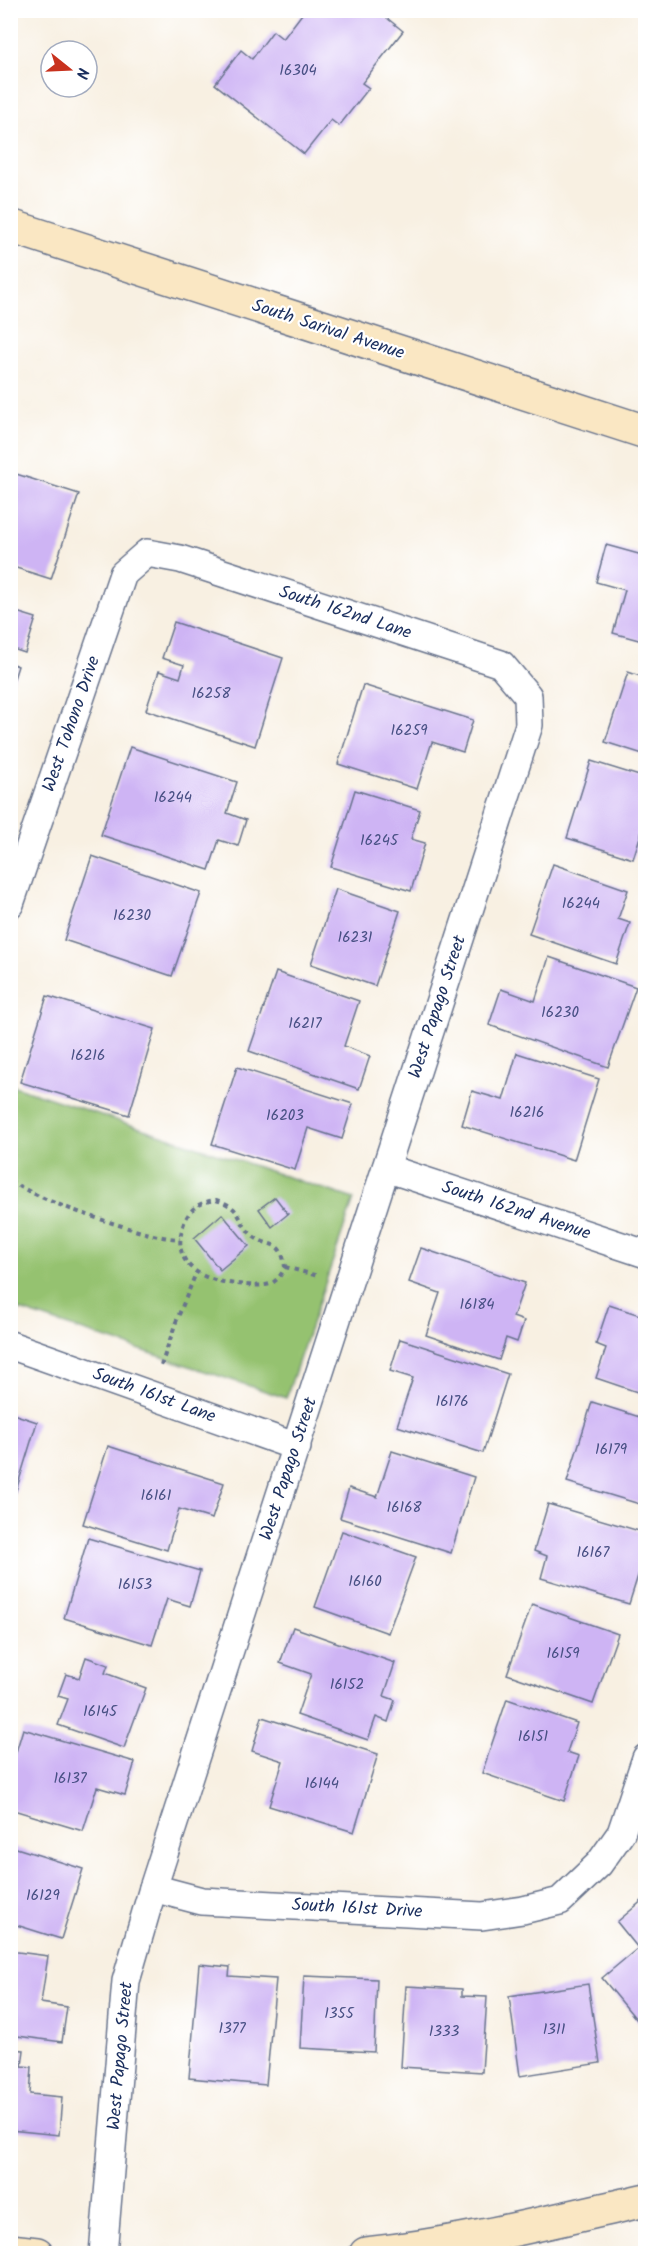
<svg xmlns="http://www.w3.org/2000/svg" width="656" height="2264" font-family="Kalam,sans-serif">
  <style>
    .green { fill: #95c270; stroke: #587867; stroke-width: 1.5 }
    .building { fill: #ceb4f4 }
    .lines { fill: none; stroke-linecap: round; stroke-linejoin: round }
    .street-casing { stroke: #68738c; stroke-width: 30 }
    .secondary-casing { stroke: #68738c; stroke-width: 36 }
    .path { stroke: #68738c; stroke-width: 4; stroke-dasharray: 4.5 4.5; stroke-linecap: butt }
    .street { stroke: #fff; stroke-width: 27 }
    .secondary { stroke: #fae7c3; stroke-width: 33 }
    .labels { text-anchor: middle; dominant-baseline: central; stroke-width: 4.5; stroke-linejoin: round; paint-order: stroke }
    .number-label { font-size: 15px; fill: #485084 }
    .street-label { font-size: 18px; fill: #1b2f5e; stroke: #fff }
  </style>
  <rect width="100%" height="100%" fill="#fff"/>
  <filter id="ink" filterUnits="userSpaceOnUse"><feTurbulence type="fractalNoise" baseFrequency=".0167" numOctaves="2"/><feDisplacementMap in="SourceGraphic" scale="12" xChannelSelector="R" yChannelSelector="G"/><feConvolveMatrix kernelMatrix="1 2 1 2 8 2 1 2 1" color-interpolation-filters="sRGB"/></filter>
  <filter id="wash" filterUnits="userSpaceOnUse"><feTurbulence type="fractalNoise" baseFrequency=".008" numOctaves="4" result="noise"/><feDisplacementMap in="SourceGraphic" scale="24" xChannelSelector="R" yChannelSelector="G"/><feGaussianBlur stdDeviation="1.35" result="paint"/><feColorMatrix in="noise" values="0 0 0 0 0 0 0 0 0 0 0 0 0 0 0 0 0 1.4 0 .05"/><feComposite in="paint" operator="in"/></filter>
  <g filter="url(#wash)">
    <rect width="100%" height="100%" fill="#f8f0e2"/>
    <!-- green -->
    <path class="green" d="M11 1085 354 1199 286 1398 11 1307Z"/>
    <g id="blocks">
      <!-- building -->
      <g class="building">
        <path d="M305 10H377L403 31 362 83 369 88 339 126 331 120 304 154 215 84 241 50 252 59 273 31 283 39Z"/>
        <path d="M10 472 79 494 51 579 10 566Z"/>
        <path d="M606 545 646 556V642L613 633 625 590 596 582Z"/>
        <path d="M10 610 36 618 25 653 10 648Z"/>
        <path d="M174 622 283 658 255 746 146 710 159 671 180 678 184 665 162 658Z"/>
        <path d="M10 663 18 666 11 688H10Z"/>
        <path d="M628 672 646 678V755L605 742Z"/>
        <path d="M363 685 473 720 463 752 432 742 417 789 338 764Z"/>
        <path d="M130 747 237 782 227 813 246 820 238 846 219 840 209 870 101 835Z"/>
        <path d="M591 761 646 778V818L633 859 567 838Z"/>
        <path d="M355 790 420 810 411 839 425 843 411 891 331 867Z"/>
        <path d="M92 856 201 893 172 976 64 940Z"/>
        <path d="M553 864 628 890 618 919 630 923 616 964 529 934Z"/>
        <path d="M336 889 400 911 375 986 311 964Z"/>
        <path d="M549 957 636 987 608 1067 489 1025 501 989 535 1001Z"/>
        <path d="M276 972 359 1001 344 1046 370 1056 359 1089 249 1051Z"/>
        <path d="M47 996 155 1029 129 1115 20 1082Z"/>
        <path d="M517 1053 599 1079 574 1160 462 1125 472 1091 503 1100Z"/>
        <path d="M237 1067 353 1104 342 1139 308 1128 295 1170 212 1144Z"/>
        <path d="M275 1197 288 1214 272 1227 259 1209Z"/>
        <path d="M222 1214 249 1246 220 1270 194 1238Z"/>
        <path d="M421 1248 525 1283 513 1317 524 1321 517 1342 506 1338 499 1360 426 1335 440 1293 409 1282Z"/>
        <path d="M609 1305 646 1317V1395L596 1378 606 1348 596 1344Z"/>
        <path d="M400 1339 508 1374 483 1453 397 1426 413 1378 390 1371Z"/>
        <path d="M592 1402 646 1419V1506L567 1482Z"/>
        <path d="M10 1413 37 1422 11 1507H10Z"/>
        <path d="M108 1446 224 1483 212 1519 179 1509 167 1550 83 1524Z"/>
        <path d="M392 1451 474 1477 451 1553 340 1518 349 1488 377 1497Z"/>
        <path d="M548 1504 646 1533V1561L643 1560 629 1604 541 1578 547 1556 534 1551Z"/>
        <path d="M342 1531 416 1557 388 1633 315 1607Z"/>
        <path d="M88 1538 200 1571 190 1606 167 1599 152 1645 64 1618Z"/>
        <path d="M532 1604 618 1634 593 1704 507 1674Z"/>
        <path d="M293 1627 395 1663 384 1696 395 1700 388 1722 376 1717 368 1740 297 1715 311 1674 280 1663Z"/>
        <path d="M86 1657 108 1665 105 1673 146 1688 124 1748 58 1725 68 1699 58 1696 66 1674 79 1678Z"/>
        <path d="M507 1699 577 1723 567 1752 579 1756 564 1801 482 1773Z"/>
        <path d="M262 1717 378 1754 354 1832 269 1806 283 1761 252 1751Z"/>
        <path d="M23 1729 135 1762 125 1795 97 1787 83 1831 10 1809V1772Z"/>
        <path d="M10 1846 83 1869 61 1939 10 1923Z"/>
        <path d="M643 1900 646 1902V2031L602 1978 638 1948 617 1922Z"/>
        <path d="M10 1951 48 1956 41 2003 67 2007 62 2042 10 2035Z"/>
        <path d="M199 1964 230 1967 229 1976 276 1979 266 2085 189 2078Z"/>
        <path d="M304 1976 377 1979 374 2052 300 2048Z"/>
        <path d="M588 1984 600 2063 520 2076 509 1996Z"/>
        <path d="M406 1986 462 1989V1996L487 1997 482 2072 401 2067Z"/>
        <path d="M10 2049 24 2050 22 2066 32 2067 30 2094 62 2097 59 2135 10 2130Z"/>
      </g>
    </g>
  </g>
  <g filter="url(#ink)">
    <use href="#blocks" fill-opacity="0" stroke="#68738c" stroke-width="1.5"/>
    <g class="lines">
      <!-- street casing -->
      <g class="street-casing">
        <g id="street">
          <path d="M10 904 123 574 147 553 180 559 501 664 528 696 529 725 153 1888 126 1981 103 2254"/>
          <path d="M386 1168 646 1254"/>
          <path d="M10 1345 297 1447"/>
          <path d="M153 1888 202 1901 482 1916 523 1910 560 1901 599 1864 621 1833 646 1758"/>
        </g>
      </g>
      <!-- secondary casing -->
      <g class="secondary-casing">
        <g id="secondary">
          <path d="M10 226 646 432"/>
          <path d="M10 2251 37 2254"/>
          <path d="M366 2254C463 2244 551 2221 646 2200"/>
        </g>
      </g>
      <!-- path -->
      <g class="path">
        <path d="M10 1181C46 1202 83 1214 122 1226 140 1232 161 1238 180 1239"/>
        <path d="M216 1200C244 1208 236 1221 253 1236 269 1249 281 1237 285 1267 282 1274 277 1281 270 1284 260 1287 247 1285 237 1284 202 1281 169 1265 184 1223 190 1208 200 1202 216 1200Z"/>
        <path d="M285 1267 318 1276"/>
        <path d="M161 1366 176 1322 196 1273"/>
      </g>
      <!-- street -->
      <use href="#street" class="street"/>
      <!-- secondary -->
      <use href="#secondary" class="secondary"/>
    </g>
  </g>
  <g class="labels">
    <!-- number labels -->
    <g class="number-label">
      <text x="298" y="71">16304</text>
      <text x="211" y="694">16258</text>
      <text x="409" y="731">16259</text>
      <text x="173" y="798">16244</text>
      <text x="379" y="841">16245</text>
      <text x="581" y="904">16244</text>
      <text x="132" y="916">16230</text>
      <text x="355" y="938">16231</text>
      <text x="560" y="1013">16230</text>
      <text x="305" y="1024">16217</text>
      <text x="88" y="1056">16216</text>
      <text x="527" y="1113">16216</text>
      <text x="285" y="1116">16203</text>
      <text x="477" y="1305">16184</text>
      <text x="452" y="1402">16176</text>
      <text x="611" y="1450">16179</text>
      <text x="156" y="1496">16161</text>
      <text x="404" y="1508">16168</text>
      <text x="593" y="1553">16167</text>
      <text x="365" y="1582">16160</text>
      <text x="135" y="1585">16153</text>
      <text x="563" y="1654">16159</text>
      <text x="347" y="1685">16152</text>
      <text x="100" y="1712">16145</text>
      <text x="533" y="1737">16151</text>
      <text x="70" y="1779">16137</text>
      <text x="322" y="1784">16144</text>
      <text x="43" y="1896">16129</text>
      <text x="339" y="2014">1355</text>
      <text x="232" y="2029">1377</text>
      <text x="554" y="2030">1311</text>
      <text x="444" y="2032">1333</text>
    </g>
    <!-- street labels -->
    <g class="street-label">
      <text transform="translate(328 330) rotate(18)">South Sarival Avenue</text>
      <text transform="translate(345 613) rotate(18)">South 162nd Lane</text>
      <text transform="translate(72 724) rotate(-71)">West Tohono Drive</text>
      <text transform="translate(438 1007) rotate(-72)">West Papago Street</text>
      <text transform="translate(516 1211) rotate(18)">South 162nd Avenue</text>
      <text transform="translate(154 1396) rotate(20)">South 161st Lane</text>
      <text transform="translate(289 1469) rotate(-72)">West Papago Street</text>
      <text transform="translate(357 1909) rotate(3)">South 161st Drive</text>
      <text transform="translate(121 2056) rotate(-85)">West Papago Street</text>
    </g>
  </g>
  <!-- margin -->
  <rect width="656" height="2264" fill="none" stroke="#fff" stroke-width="36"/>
  <!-- north arrow -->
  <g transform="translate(69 69) rotate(108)"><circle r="28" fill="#ffffff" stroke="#a4acbf" stroke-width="1.5"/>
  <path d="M0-4.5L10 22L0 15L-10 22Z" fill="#c8321e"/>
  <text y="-9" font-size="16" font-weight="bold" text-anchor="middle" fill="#1b2f5e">N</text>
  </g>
</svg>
